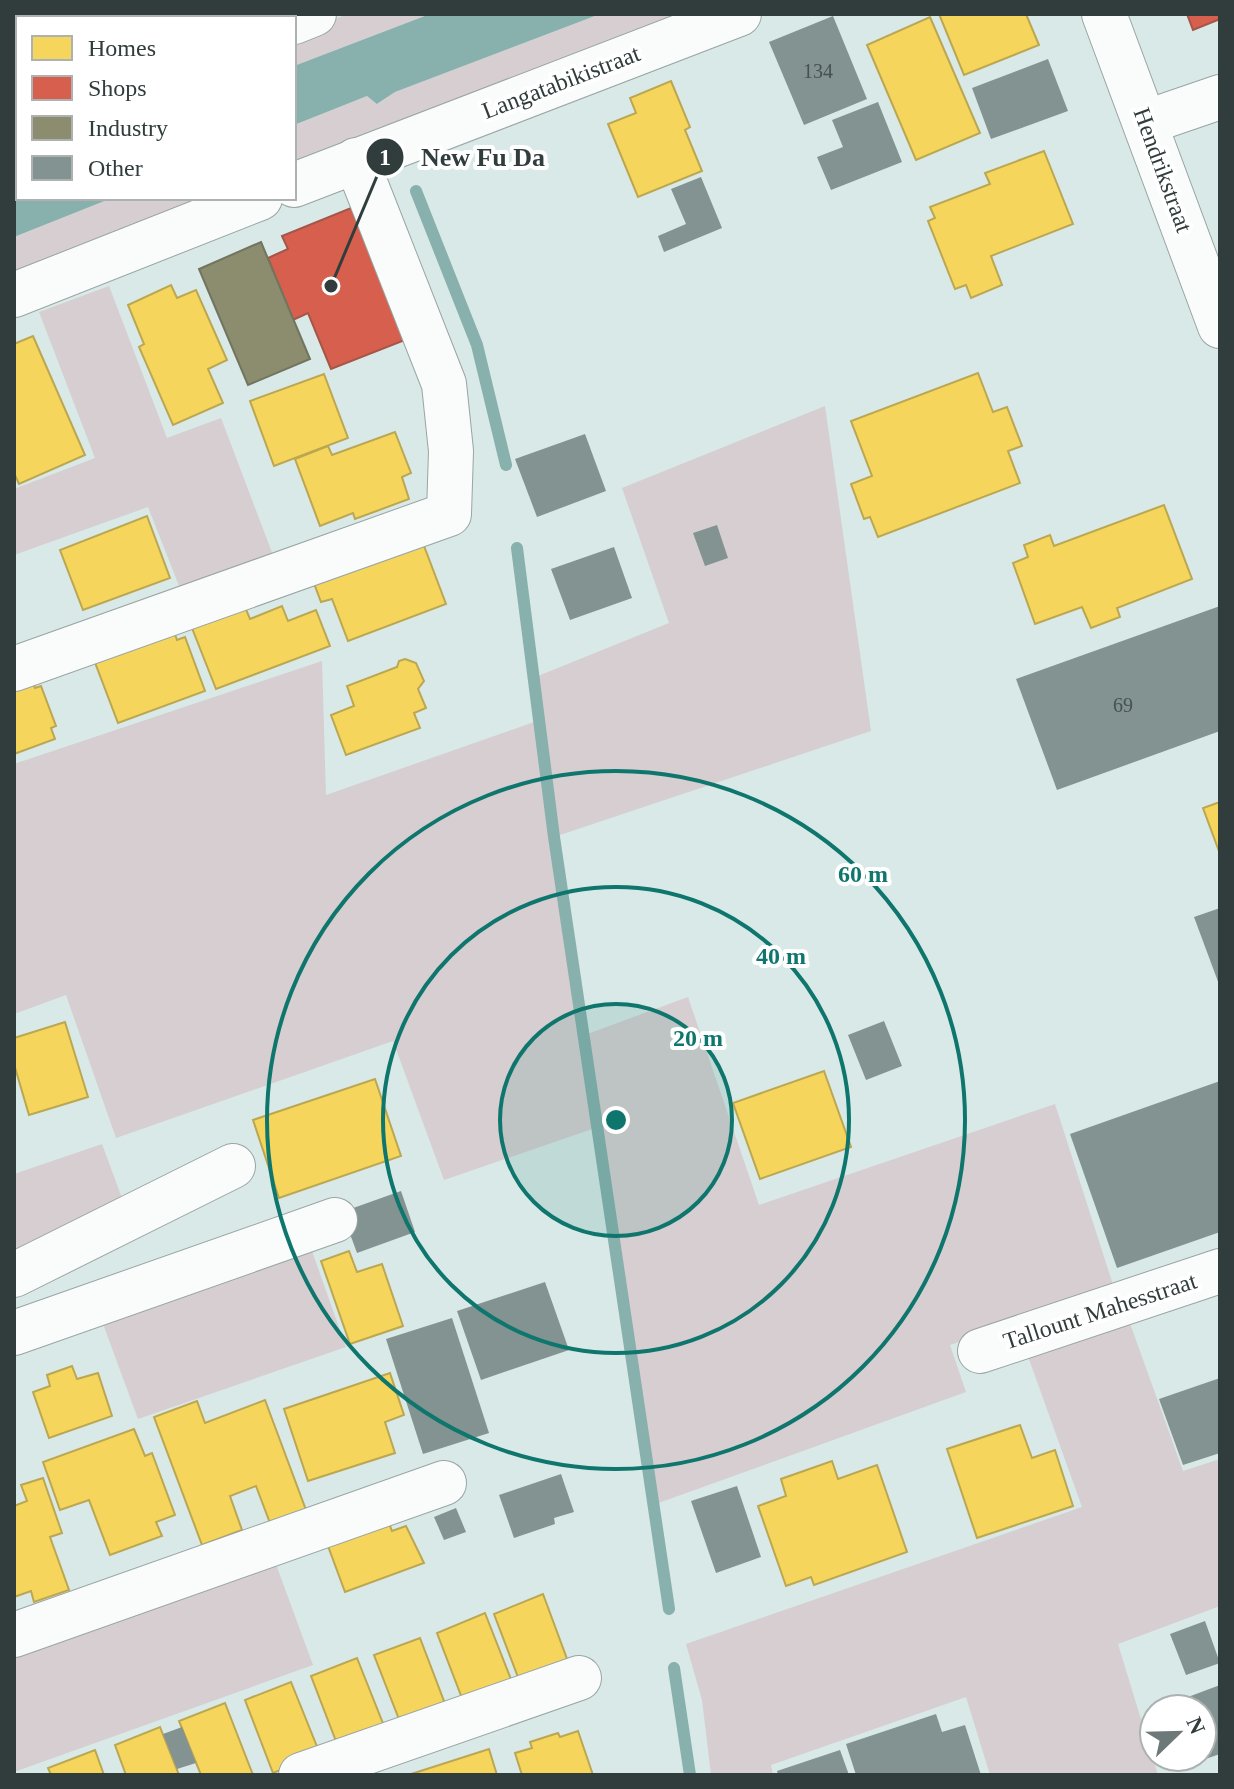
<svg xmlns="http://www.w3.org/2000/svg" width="1234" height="1789" font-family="'Times New Roman',serif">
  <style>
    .green { fill: #d6ced0 }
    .water { fill: #88b1ad }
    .homes { fill: #f6d55c; stroke: #bba752; stroke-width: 2 }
    .shops { fill: #d6604d; stroke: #a45648; stroke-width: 2 }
    .industry { fill: #8c8c6e; stroke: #71745f; stroke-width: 2 }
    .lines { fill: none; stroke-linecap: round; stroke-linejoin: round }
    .stream { stroke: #88b1ad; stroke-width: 12 }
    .building { fill: #829391 }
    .minor-casing { stroke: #99a5a3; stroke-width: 46 }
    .minor { stroke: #f9fcfb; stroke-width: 44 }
    .ring { fill: none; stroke: #0f766e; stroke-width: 4 }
    .labels { text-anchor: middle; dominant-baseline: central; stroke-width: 8; stroke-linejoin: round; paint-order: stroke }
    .number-label { font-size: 20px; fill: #455251 }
    .street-label { font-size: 24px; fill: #313d3c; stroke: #fff }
    .centre { fill: #0f766e; stroke: #fff; stroke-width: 4 }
    .ring-label { font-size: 24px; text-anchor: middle; font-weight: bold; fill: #0f766e; stroke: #fff; stroke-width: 8; stroke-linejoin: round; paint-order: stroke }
    .leader { fill: none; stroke: #313d3c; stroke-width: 3 }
    .callout-dot { fill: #313d3c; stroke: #fff; stroke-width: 3 }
    .mark-label { font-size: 24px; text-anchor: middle; font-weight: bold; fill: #fff }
    .callout-label { font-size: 26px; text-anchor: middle; font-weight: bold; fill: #313d3c; stroke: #fff; stroke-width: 8; stroke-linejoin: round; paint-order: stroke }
  </style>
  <rect width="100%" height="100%" fill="#d9e9e7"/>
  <!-- green -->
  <g class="green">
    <path d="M348 14H430L294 66V34Z"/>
    <path d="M600 14H683L294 165V125L367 96 378 104 395 92Z"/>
    <path d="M112 198H212L14 276V237Z"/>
    <path d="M109 286 167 438 221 418 276 563 183 596 148 507 14 555V489L95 458 39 312Z"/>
    <path d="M825 406 871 731 554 837 582 1036 688 997 759 1205 1055 1104 1115 1291 950 1345 966 1392 653 1505 595 1128 444 1180 393 1041 116 1138 66 995 14 1014V764L322 661 326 795 537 721 533 678 669 623 622 488Z"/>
    <path d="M102 1144 126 1209 14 1252V1174Z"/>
    <path d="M308 1240 346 1347 138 1419 99 1313Z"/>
    <path d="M1127 1315 1183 1471 1220 1459V1606L1118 1644 1158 1775H990L966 1697 771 1765 773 1775H711L702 1700 686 1644 1082 1507 1025 1348Z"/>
    <path d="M274 1559 313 1665 14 1772V1649Z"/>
  </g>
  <!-- water -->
  <g class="water">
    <path d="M430 14H600L395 92 377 104 367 96 294 125V66Z"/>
    <path d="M18 172V198H112L14 237V174Z"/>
  </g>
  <!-- homes -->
  <g class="homes">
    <path d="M62 14H113L103 18H64Z"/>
    <path d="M939 14H1026L1039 45 964 75Z"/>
    <path d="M930 17 980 133 916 160 867 45Z"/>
    <path d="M671 81 690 127 685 130 702 171 638 197 608 124 636 113 630 98Z"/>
    <path d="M1044 151 1073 224 991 256 1002 285 971 298 966 285 955 289 928 221 935 218 930 207 990 184 985 173Z"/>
    <path d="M171 285 177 298 196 290 227 360 208 369 223 403 173 425 139 347 144 344 128 305Z"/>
    <path d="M33 336 85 455 19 484 14 473V344Z"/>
    <path d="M978 373 993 412 1007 407 1022 446 1008 451 1020 483 878 537 870 517 864 519 851 484 872 476 851 421Z"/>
    <path d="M324 374 348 438 274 466 250 401Z"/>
    <path d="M395 432 411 473 402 477 409 499 355 519 353 513 320 526 295 459 328 446 332 455Z"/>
    <path d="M1164 505 1192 579 1117 608 1120 617 1091 628 1082 607 1035 624 1013 563 1028 557 1024 545 1050 535 1054 546Z"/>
    <path d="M147 516 170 578 83 610 60 550Z"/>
    <path d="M421 538 446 604 348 641 332 599 321 602 312 578Z"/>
    <path d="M282 606 288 621 316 610 330 646 216 689 190 623 245 607 250 619Z"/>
    <path d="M171 623 177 640 185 637 205 691 118 723 91 652Z"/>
    <path d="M405 659 416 663 424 681 418 689 426 708 414 713 420 728 346 755 331 715 354 706 347 686 397 667 399 661Z"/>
    <path d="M33 681 35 688 41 686 56 726 51 728 55 739 14 754V688Z"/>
    <path d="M1220 802V854L1203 808Z"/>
    <path d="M65 1022 88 1097 29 1115 14 1064V1038Z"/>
    <path d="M824 1071 851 1147 760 1179 733 1103Z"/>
    <path d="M375 1079 401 1156 279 1198 253 1120Z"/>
    <path d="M349 1251 357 1272 382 1264 403 1326 350 1344 321 1261Z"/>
    <path d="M72 1366 77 1379 98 1373 112 1416 49 1438 33 1392 50 1386 47 1375Z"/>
    <path d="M390 1373 404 1415 385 1422 395 1453 308 1481 284 1409Z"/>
    <path d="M265 1400 306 1510 270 1523 256 1486 230 1496 242 1530 202 1545 154 1417 197 1401 205 1423Z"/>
    <path d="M1020 1425 1032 1458 1055 1450 1073 1506 977 1538 947 1449Z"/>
    <path d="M134 1429 145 1456 152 1453 175 1515 156 1522 162 1536 110 1555 89 1500 60 1510 43 1462Z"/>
    <path d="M832 1461 838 1479 877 1465 907 1552 814 1585 811 1577 786 1586 758 1506 786 1496 781 1479Z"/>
    <path d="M43 1478 62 1533 50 1537 69 1590 34 1602 31 1591 14 1597V1506L27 1501 21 1485Z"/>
    <path d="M389 1523 392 1531 406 1526 424 1563 345 1592 328 1546Z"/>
    <path d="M543 1594 570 1667 521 1685 494 1614Z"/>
    <path d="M485 1613 514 1687 465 1706 437 1633Z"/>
    <path d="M420 1638 447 1709 402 1727 374 1655Z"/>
    <path d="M357 1658 386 1731 339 1749 311 1676Z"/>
    <path d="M291 1682 320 1754 273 1773 245 1700Z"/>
    <path d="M225 1703 253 1775H201L179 1721Z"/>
    <path d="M160 1727 179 1775H126L115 1745Z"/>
    <path d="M578 1731 593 1775H522L515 1753 532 1748 530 1742 558 1733 560 1737Z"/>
    <path d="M489 1749 497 1775H408Z"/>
    <path d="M95 1750 104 1775H51L48 1768Z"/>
  </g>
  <!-- shops -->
  <g class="shops">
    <path d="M1187 14H1220V19L1193 30Z"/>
    <path d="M351 208 405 340 331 369 308 313 293 320 268 258 288 249 282 236Z"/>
  </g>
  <!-- industry -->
  <path class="industry" d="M261 242 310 359 248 385 199 269Z"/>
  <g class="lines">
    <!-- stream -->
    <g class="stream">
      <path d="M416 191 477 345 506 465"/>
      <path d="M517 548 554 837 669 1609"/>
      <path d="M674 1668 690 1775"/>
    </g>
  </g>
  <!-- building -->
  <g class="building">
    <path d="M833 16 867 99 804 125 769 42Z"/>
    <path d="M1048 59 1068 111 991 139 972 88Z"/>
    <path d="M878 102 902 162 831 190 817 157 843 147 832 120Z"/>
    <path d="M701 177 722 228 664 252 658 236 686 224 671 189Z"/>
    <path d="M585 434 606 491 537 517 515 459Z"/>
    <path d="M717 525 728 558 705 566 693 533Z"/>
    <path d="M614 547 632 598 570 620 551 569Z"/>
    <path d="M1220 606V731L1057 790 1016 679Z"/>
    <path d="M1220 908V987L1194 917Z"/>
    <path d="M884 1021 902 1066 866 1080 848 1035Z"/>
    <path d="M1220 1081V1232L1117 1268 1070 1134Z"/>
    <path d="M401 1191 415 1232 357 1253 342 1212Z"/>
    <path d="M545 1282 569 1350 481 1380 457 1311Z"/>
    <path d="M452 1318 489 1433 423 1454 386 1339Z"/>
    <path d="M1220 1378V1453L1183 1465 1159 1399Z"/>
    <path d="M561 1474 574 1512 554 1518 555 1524 514 1538 499 1495Z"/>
    <path d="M737 1486 761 1557 716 1573 691 1501Z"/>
    <path d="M456 1508 466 1532 444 1540 434 1517Z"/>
    <path d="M1205 1621 1220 1663 1186 1675 1170 1634Z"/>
    <path d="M1220 1685V1754L1176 1769 1171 1757H1202V1709H1156Z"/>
    <path d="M936 1714 942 1732 965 1725 981 1775H856L846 1744Z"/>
    <path d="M182 1727 196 1763 177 1769 163 1734Z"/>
    <path d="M840 1750 849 1775H778L777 1771Z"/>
  </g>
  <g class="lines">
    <!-- minor casing -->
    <g class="minor-casing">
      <g id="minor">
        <path d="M1104 14 1220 326"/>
        <path d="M294 22 314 14"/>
        <path d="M1147 122 1220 97"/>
        <path d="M14 128 18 127"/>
        <path d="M294 185 739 14"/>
        <path d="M14 295 260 198"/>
        <path d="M14 669 449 514 451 451 444 384 356 160"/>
        <path d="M14 1275 233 1166"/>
        <path d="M14 1333 335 1220"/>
        <path d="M980 1351 1220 1271"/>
        <path d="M14 1635 444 1483"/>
        <path d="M301 1775 579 1678"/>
      </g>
    </g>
    <!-- minor -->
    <use href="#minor" class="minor"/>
  </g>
  <!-- distance rings -->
  <circle cx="616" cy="1120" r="116" fill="#0f766e" fill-opacity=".12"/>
  <g class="ring">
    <circle cx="616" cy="1120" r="116"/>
    <circle cx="616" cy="1120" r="233"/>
    <circle cx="616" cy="1120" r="349"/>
  </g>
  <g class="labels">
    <!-- number labels -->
    <g class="number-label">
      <text x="818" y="71">134</text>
      <text x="1123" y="705">69</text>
    </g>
    <!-- street labels -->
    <g class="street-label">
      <text transform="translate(561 82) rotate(-21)">Langatabikistraat</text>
      <text transform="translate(1163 170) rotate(70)">Hendrikstraat</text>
      <text transform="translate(1100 1311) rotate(-18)">Tallount Mahesstraat</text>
    </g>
  </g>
  <circle cx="616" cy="1120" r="12" class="centre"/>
  <g class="ring-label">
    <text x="863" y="882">60 m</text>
    <text x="781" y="964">40 m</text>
    <text x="698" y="1046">20 m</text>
  </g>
  <!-- callouts -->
  <path class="leader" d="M331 286L385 157"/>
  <g class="callout-dot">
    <circle cx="331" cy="286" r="8"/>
    <circle cx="385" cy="157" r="20"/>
  </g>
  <g class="mark-label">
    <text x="385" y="165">1</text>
  </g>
  <g class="callout-label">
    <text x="483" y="166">New Fu Da</text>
  </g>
  <!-- border -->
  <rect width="1234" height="1789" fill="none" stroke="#313d3c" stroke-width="32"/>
  <!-- legend -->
  <rect x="16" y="16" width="280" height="184" fill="#ffffff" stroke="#adb1b1" stroke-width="2"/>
  <rect x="32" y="36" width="40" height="24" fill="#f6d55c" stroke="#adb1b1" stroke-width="2"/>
  <text x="88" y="56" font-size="24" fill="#313d3c">Homes</text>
  <rect x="32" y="76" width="40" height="24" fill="#d6604d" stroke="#adb1b1" stroke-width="2"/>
  <text x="88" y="96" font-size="24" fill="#313d3c">Shops</text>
  <rect x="32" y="116" width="40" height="24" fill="#8c8c6e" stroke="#adb1b1" stroke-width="2"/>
  <text x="88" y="136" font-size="24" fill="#313d3c">Industry</text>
  <rect x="32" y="156" width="40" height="24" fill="#829391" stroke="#adb1b1" stroke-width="2"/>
  <text x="88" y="176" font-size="24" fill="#313d3c">Other</text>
  <!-- north arrow -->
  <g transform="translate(1178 1733) rotate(67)"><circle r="38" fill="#ffffff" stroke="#adb1b1" stroke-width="2"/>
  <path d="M0-6L14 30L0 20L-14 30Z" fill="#6c7978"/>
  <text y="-12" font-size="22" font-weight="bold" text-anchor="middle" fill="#313d3c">N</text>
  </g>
</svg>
